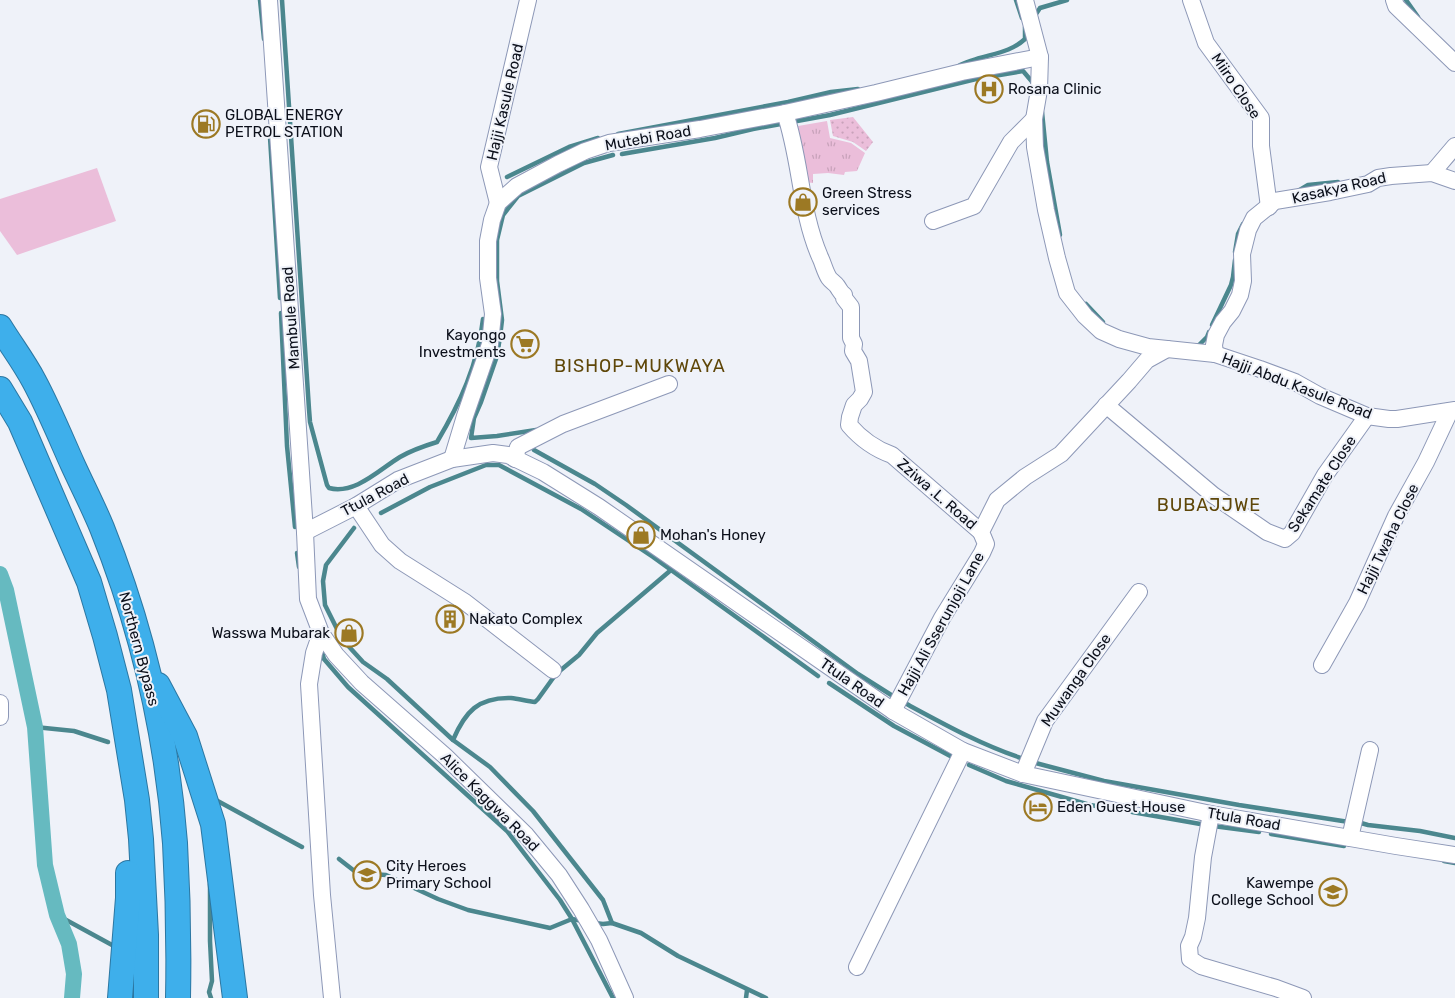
<svg xmlns="http://www.w3.org/2000/svg" width="1455" height="998" font-family="Rubik,sans-serif">
  <style>
    .grass { fill: url(#grass-tufts) }
    .garden { fill: url(#garden-dots) }
    .pitch { fill: #ebbeda }
    .lines { fill: none; stroke-linecap: round; stroke-linejoin: round }
    .stream { stroke: #4b878e; stroke-width: 4.5 }
    .canal { stroke: #66bac0; stroke-width: 16 }
    .minor-casing { stroke: #8d98b7; stroke-width: 18 }
    .highway-casing { stroke: #2c77a2; stroke-width: 26 }
    .minor { stroke: #fff; stroke-width: 16 }
    .highway { stroke: #3eafeb; stroke-width: 24 }
    .labels { text-anchor: middle; dominant-baseline: central; stroke-width: 4; stroke-linejoin: round; paint-order: stroke }
    .street-label { font-size: 15px; fill: #0b0f1a; stroke: #eff2f9 }
    .poi-label { font-size: 15px; fill: #0b0f1a; stroke: #eff2f9; text-anchor: start }
    .quarter-label { font-size: 18px; letter-spacing: 1px; fill: #5f4709; stroke: #eff2f9 }
  </style>
  <defs>
    <pattern id="grass-tufts" width="24" height="20" patternUnits="userSpaceOnUse" patternTransform="scale(1.25)"><rect width="24" height="20" fill="#ebbeda"/><path d="M3 7l-1-3M5 7V3M7 7l1-3M15 17l-1-3M17 17v-4M19 17l1-3" fill="none" stroke="#c8a2ba"/></pattern>
    <pattern id="garden-dots" width="8" height="8" patternUnits="userSpaceOnUse" patternTransform="scale(1.25)"><rect width="8" height="8" fill="#ebbeda"/><path d="M2 2h.1M6 6h.1" fill="none" stroke="#c8a2ba" stroke-width="1.8" stroke-linecap="round"/></pattern>
  </defs>
  <rect width="100%" height="100%" fill="#eff2f9"/>
  <!-- grass -->
  <path class="grass" d="M827 121 830 138 851 143 865 153 857 171 845 172 844 175 828 173 813 174V183L805 182 798 126Z"/>
  <!-- garden -->
  <path class="garden" d="M853 117 873 142 866 151 853 142 833 136 830 120Z"/>
  <!-- pitch -->
  <path class="pitch" d="M97 168 116 221 17 255 0 231V199Z"/>
  <g class="lines">
    <!-- stream -->
    <g class="stream">
      <path d="M260 0 264 39"/>
      <path d="M282 0 309 409 310 422 327 485 329 488C355 495 380 469 400 457 412 450 424 446 437 442 460 403 478 365 483 319"/>
      <path d="M1016 0 1022 18"/>
      <path d="M1406 0 1418 17"/>
      <path d="M1034 17 1040 8 1067 0"/>
      <path d="M960 65C967 62 974 60 980 58 997 53 1012 51 1025 39V27"/>
      <path d="M1042 112 1047 162 1060 235"/>
      <path d="M618 134 788 102 831 92 858 89"/>
      <path d="M270 137 280 298"/>
      <path d="M622 154 715 138 753 129 830 115 976 79 1023 71 1034 84"/>
      <path d="M507 177 569 147 598 138"/>
      <path d="M1298 191 1308 185 1338 182"/>
      <path d="M1235 252 1238 234 1243 224"/>
      <path d="M1086 304 1103 322"/>
      <path d="M281 313 287 446 295 527"/>
      <path d="M1212 325 1231 285 1233 277 1235 260"/>
      <path d="M1196 346 1199 345 1207 337 1209 332"/>
      <path d="M536 430 497 436 471 438 474 418 481 402 497 356 500 337 502 320 497 281V240L503 215 518 196 584 163 613 155"/>
      <path d="M534 450 595 484 626 505 858 674 896 698"/>
      <path d="M381 513 430 487 486 465H499L581 509 653 557 818 676"/>
      <path d="M354 528 326 565 323 581 325 605 342 639 363 662 387 679 453 740 490 767 533 811 603 900 612 923"/>
      <path d="M297 553 299 567"/>
      <path d="M321 649 324 659 348 687 507 831 560 900 572 919 613 998"/>
      <path d="M829 683 894 726 954 758"/>
      <path d="M903 702C942 723 981 745 1024 759"/>
      <path d="M35 727 74 731 108 742"/>
      <path d="M453 740C465 712 478 697 511 698 519 699 527 701 535 702L538 699 556 674 579 655 597 633 671 570"/>
      <path d="M1032 762 1104 781 1239 805 1349 822"/>
      <path d="M969 765 1006 781 1090 805 1120 810"/>
      <path d="M214 799 302 847"/>
      <path d="M1132 812 1206 825"/>
      <path d="M1361 823 1368 825 1420 831 1455 838"/>
      <path d="M1213 826 1259 832"/>
      <path d="M1271 834 1344 846"/>
      <path d="M339 859 357 873 386 875 438 899 468 910 550 928 572 919 583 921"/>
      <path d="M1444 861 1455 863"/>
      <path d="M210 884V941L212 981 209 992 211 998"/>
      <path d="M57 915 112 945"/>
      <path d="M595 923 603 924 612 923 641 933 678 956 766 998"/>
      <path d="M746 998 747 990"/>
    </g>
    <!-- canal -->
    <path class="canal" d="M0 574 6 590 35 727 45 865 57 915 69 944 74 974 72 998"/>
    <!-- minor casing -->
    <g class="minor-casing">
      <g id="minor">
        <path d="M269 0 305 532 308 599 321 633 336 655 362 683 445 756 526 835 559 875 581 909 599 940 625 998"/>
        <path d="M1025 0 1040 57 1039 90 1034 119 1035 147 1046 210 1057 258 1067 293 1085 316 1101 331 1119 339 1148 347 1215 354 1260 369 1295 382 1320 396 1367 416 1389 419H1397L1455 410"/>
        <path d="M1191 0 1206 43 1261 118V146L1269 207"/>
        <path d="M1394 0 1396 6 1455 63"/>
        <path d="M785 113C801 160 800 211 820 257 823 263 825 272 829 278 831 281 835 283 837 286 840 290 840 292 844 295V298L851 307V338L854 344 853 351 859 361 864 392 860 399 854 405 850 417 849 425C861 439 875 449 892 455L981 532"/>
        <path d="M1432 173 1455 146"/>
        <path d="M498 203 489 167 528 0"/>
        <path d="M933 221 974 206 1011 142 1034 119"/>
        <path d="M1215 354 1214 345 1216 335 1223 322 1232 311 1240 295 1243 281 1242 254 1248 230 1254 218 1275 201 1330 192 1368 184 1378 178 1391 176 1432 173 1455 181"/>
        <path d="M1106 405 1213 495 1267 532 1285 539 1292 533 1325 475 1367 416"/>
        <path d="M452 459 465 416 490 344 493 314 488 278V241L492 220 498 203 517 186 558 164 585 151 609 143 700 129 785 113 876 93 962 72 1040 57"/>
        <path d="M515 459 518 447 563 424 669 384"/>
        <path d="M356 506 382 545 400 561 465 602 553 670"/>
        <path d="M305 532 356 506 398 480 452 459 493 453 508 455 543 472 599 507 893 711 963 751 1023 774 1211 814 1396 846 1455 855"/>
        <path d="M321 633 314 653 309 684 322 895 332 998"/>
        <path d="M1322 665 1357 603 1396 516 1426 462 1450 411"/>
        <path d="M0 703V717"/>
        <path d="M893 711 942 618 982 553 986 544 981 532 997 500 1025 477 1061 454 1129 381 1147 360 1167 349"/>
        <path d="M1023 774 1045 721 1139 592"/>
        <path d="M1211 814 1203 857 1197 918 1193 937 1189 946 1190 959 1201 966 1276 988 1303 998"/>
        <path d="M1350 838 1370 750"/>
        <path d="M857 967 963 751"/>
      </g>
    </g>
    <!-- highway casing -->
    <g class="highway-casing">
      <g id="highway">
        <path d="M0 327C11 345 24 362 34 381 48 407 60 436 72 463 82 485 93 506 102 528 142 628 167 736 175 843 178 895 179 946 178 998"/>
        <path d="M0 389 20 422 89 582 105 636 119 690 137 800 141 839 146 935V998"/>
        <path d="M158 685 185 736 213 824 235 998"/>
        <path d="M120 998 128 898V873"/>
      </g>
    </g>
    <!-- minor -->
    <use href="#minor" class="minor"/>
    <!-- highway -->
    <use href="#highway" class="highway"/>
  </g>
  <!-- icons -->
  <defs>
    <g id="hospital-ring" transform="scale(1.4375)"><circle r="9.5" fill="#eff2f9" stroke="#9c7924" stroke-width="1.5"/><path d="M-5-5h3v3.5h4V-5h3V5h-3V1.5h-4V5h-3Z" fill="#9c7924"/></g>
    <g id="fuel-ring" transform="scale(1.4375)"><circle r="9.5" fill="#eff2f9" stroke="#9c7924" stroke-width="1.5"/><path d="M-5.5-6h7V0h2V4h1.3V-2.5L3-4.5l.8-.8L6-3V5H2.5V1h-1V6h-7ZM-4.2-4.7v3.2H.2V-4.7Z" fill="#9c7924"/></g>
    <g id="shop-ring" transform="scale(1.4375)"><circle r="9.5" fill="#eff2f9" stroke="#9c7924" stroke-width="1.5"/><path d="M-5-2.5h2.3a2.7 3.5 0 0 1 5.4 0H5L5.5 6h-11ZM-1.5-2.5h3a1.5 2.3 0 0 0-3 0Z" fill="#9c7924"/></g>
    <g id="supermarket-ring" transform="scale(1.4375)"><circle r="9.5" fill="#eff2f9" stroke="#9c7924" stroke-width="1.5"/><path d="M-6-5.5h2.5l.6 2H6L4.5 2H-2.5L-4.4-4H-6ZM-1.5 3.2a1.3 1.3 0 1 0 .1 0ZM3 3.2a1.3 1.3 0 1 0 .1 0Z" fill="#9c7924"/></g>
    <g id="building-ring" transform="scale(1.4375)"><circle r="9.5" fill="#eff2f9" stroke="#9c7924" stroke-width="1.5"/><path d="M-4-6H4V6H1V3H-1V6H-4ZM-2.5-4.3h1.7v1.8h-1.7ZM.8-4.3h1.7v1.8H.8ZM-2.5-1h1.7V.8h-1.7ZM.8-1h1.7V.8H.8Z" fill="#9c7924"/></g>
    <g id="hotel-ring" transform="scale(1.4375)"><circle r="9.5" fill="#eff2f9" stroke="#9c7924" stroke-width="1.5"/><path d="M-6-4.5h1.5V1H6V5H4.5V3h-9V5H-6ZM-4 0a1.8 1.8 0 1 1 3.6 0ZM.5 0V-2.5h3Q6-2.5 6 0Z" fill="#9c7924"/></g>
    <g id="school-ring" transform="scale(1.4375)"><circle r="9.5" fill="#eff2f9" stroke="#9c7924" stroke-width="1.5"/><path d="M0-5L7-2L0 1L-7-2ZM-4 1L0 2.5L4 1V4Q0 6-4 4Z" fill="#9c7924"/></g>
  </defs>
  <g fill-rule="evenodd">
    <use href="#hospital-ring" x="989" y="89"/>
    <use href="#fuel-ring" x="206" y="124"/>
    <use href="#shop-ring" x="803" y="202"/>
    <use href="#supermarket-ring" x="525" y="344"/>
    <use href="#shop-ring" x="641" y="535"/>
    <use href="#building-ring" x="450" y="619"/>
    <use href="#shop-ring" x="349" y="633"/>
    <use href="#hotel-ring" x="1038" y="807"/>
    <use href="#school-ring" x="367" y="875"/>
    <use href="#school-ring" x="1333" y="892"/>
  </g>
  <g class="labels">
    <!-- street labels -->
    <g class="street-label">
      <text transform="translate(1236 86) rotate(56)">Miiro Close</text>
      <text transform="translate(505 102) rotate(-77)">Hajji Kasule Road</text>
      <text transform="translate(648 138) rotate(-10)">Mutebi Road</text>
      <text transform="translate(1339 188) rotate(-13)">Kasakya Road</text>
      <text transform="translate(291 318) rotate(-94)">Mambule Road</text>
      <text transform="translate(1297 386) rotate(21)">Hajji Abdu Kasule Road</text>
      <text transform="translate(1322 484) rotate(-57)">Sekamate Close</text>
      <text transform="translate(937 494) rotate(41)">Zziwa .L. Road</text>
      <text transform="translate(375 495) rotate(-28)">Ttula Road</text>
      <text transform="translate(1388 539) rotate(-64)">Hajji Twaha Close</text>
      <text transform="translate(941 624) rotate(-61)">Hajji Ali Sserunjoji Lane</text>
      <text transform="translate(139 649) rotate(75)">Northern Bypass</text>
      <text transform="translate(1076 680) rotate(-55)">Muwanga Close</text>
      <text transform="translate(852 683) rotate(35)">Ttula Road</text>
      <text transform="translate(490 802) rotate(45)">Alice Kaggwa Road</text>
      <text transform="translate(1244 819) rotate(10)">Ttula Road</text>
    </g>
    <!-- poi labels -->
    <g class="poi-label">
      <text x="1008" y="89">Rosana Clinic</text>
      <text x="225" y="115">GLOBAL ENERGY<tspan x="225" dy="17">PETROL STATION</tspan></text>
      <text x="822" y="193">Green Stress<tspan x="822" dy="17">services</tspan></text>
      <text x="506" y="335" text-anchor="end">Kayongo<tspan x="506" dy="17">Investments</tspan></text>
      <text x="660" y="535">Mohan's Honey</text>
      <text x="469" y="619">Nakato Complex</text>
      <text x="330" y="633" text-anchor="end">Wasswa Mubarak</text>
      <text x="1057" y="807">Eden Guest House</text>
      <text x="386" y="866">City Heroes<tspan x="386" dy="17">Primary School</tspan></text>
      <text x="1314" y="883" text-anchor="end">Kawempe<tspan x="1314" dy="17">College School</tspan></text>
    </g>
    <!-- quarter labels -->
    <g class="quarter-label">
      <text x="640" y="366">BISHOP-MUKWAYA</text>
      <text x="1209" y="505">BUBAJJWE</text>
    </g>
  </g>
</svg>
